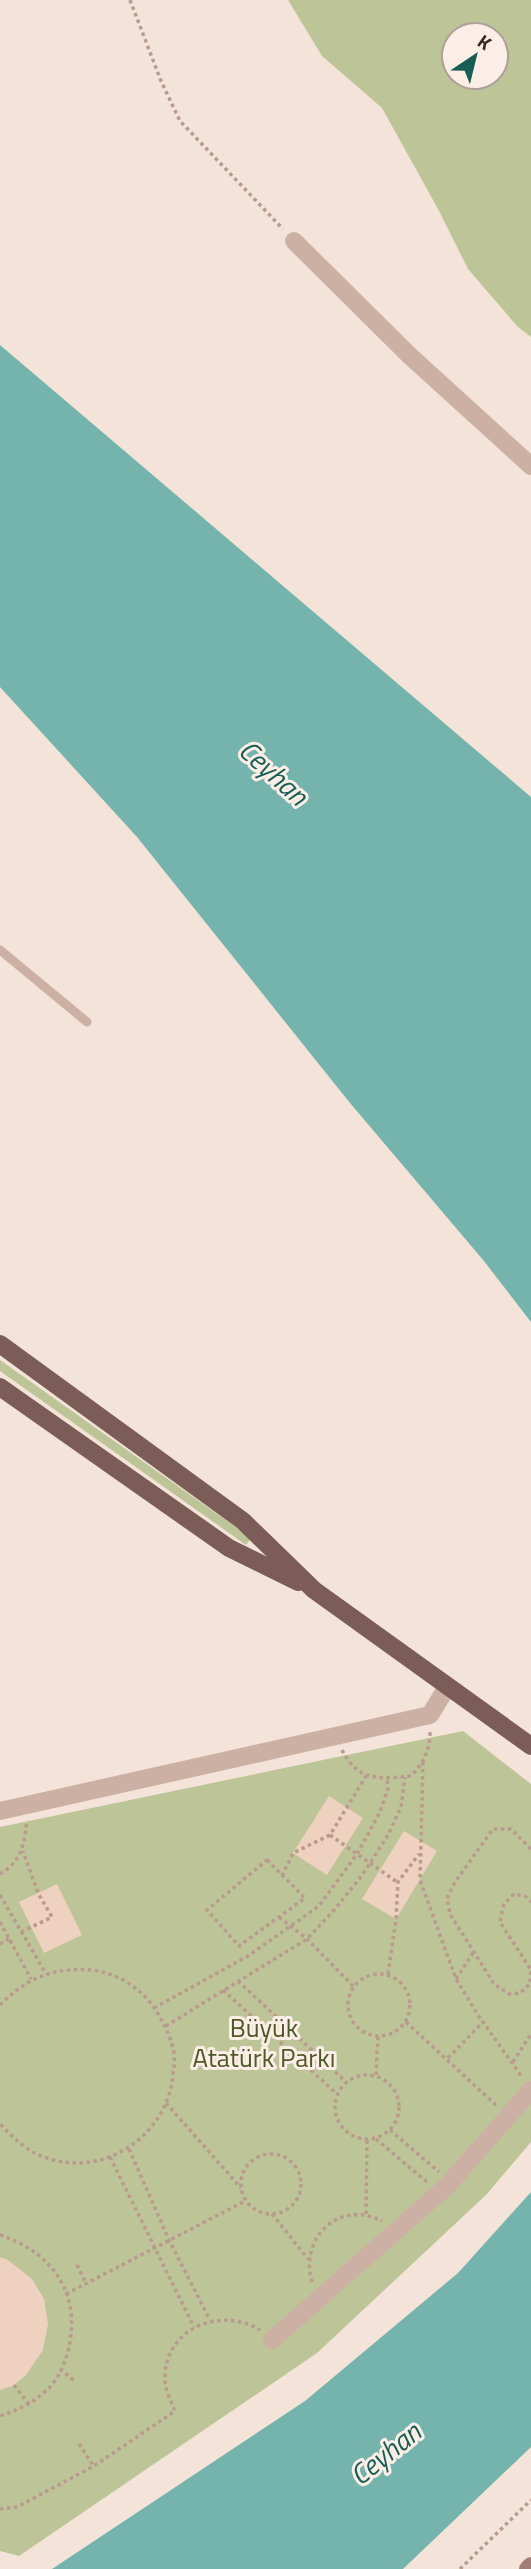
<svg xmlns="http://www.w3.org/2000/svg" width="531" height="2569" font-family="'Titillium Web',sans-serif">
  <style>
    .green { fill: #bdc598; fill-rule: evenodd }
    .plaza { fill: #eed1bf }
    .water { fill: #75b4ac }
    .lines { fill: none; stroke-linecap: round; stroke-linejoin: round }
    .path { stroke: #b99a8e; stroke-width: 3.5; stroke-dasharray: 3.5 3.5; stroke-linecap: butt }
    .lane { stroke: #cdb0a4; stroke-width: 9 }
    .street { stroke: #cdb0a4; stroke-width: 18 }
    .secondary { stroke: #a17e75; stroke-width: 18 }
    .primary { stroke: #7c5c56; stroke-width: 18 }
    .labels { text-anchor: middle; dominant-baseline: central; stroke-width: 6; stroke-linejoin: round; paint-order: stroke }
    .park-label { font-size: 26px; fill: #4f5928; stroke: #fbeee6 }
    .water-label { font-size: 28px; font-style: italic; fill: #185e57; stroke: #fbeee6 }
  </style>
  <rect width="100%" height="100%" fill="#f4e3d9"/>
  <!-- green -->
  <g class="green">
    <path d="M288 0H531V337L517 326 468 269 438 209 382 108 322 56ZM496 35V77H454V35Z"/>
    <path d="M0 1360 251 1538 246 1545 0 1371Z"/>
    <path d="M463 1731 531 1784V2142L486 2195 317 2353 19 2556 0 2551V1827Z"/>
  </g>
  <!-- plaza -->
  <g class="plaza">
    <path d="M329 1796 363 1818 327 1875 293 1853Z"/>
    <path d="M404 1831 437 1851 396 1919 362 1899Z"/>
    <path d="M57 1884 82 1935 44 1953 19 1902Z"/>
    <path d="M0 2257 8 2260 32 2279 44 2299 48 2324 43 2350 26 2375 14 2385 0 2390Z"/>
  </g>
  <!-- water -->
  <g class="water">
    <path d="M0 345 531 797V1322L484 1261 350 1103 137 837 0 687Z"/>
    <path d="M531 2192V2447L403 2569H52L305 2401 458 2273Z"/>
  </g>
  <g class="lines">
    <!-- path -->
    <g class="path">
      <path d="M130 0 161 81 180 121 283 229"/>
      <path d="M342 1750C358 1782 380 1779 411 1776 424 1762 430 1750 430 1731"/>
      <path d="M423 1762 420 1880 456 1979 478 2015 522 2077"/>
      <path d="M330 1835 397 1882"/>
      <path d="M531 1849 511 1829H493L455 1882 447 1898 450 1914 494 1984 509 1994 520 1993 530 1984 531 1970 500 1922 504 1904 514 1894 525 1896 531 1902"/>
      <path d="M267 1860 305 1898 239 1946 207 1910Z"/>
      <path d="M0 1874C22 1861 24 1844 27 1820"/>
      <path d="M282 1876 293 1853 330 1835 366 1776"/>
      <path d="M0 1895 46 1974"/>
      <path d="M279 1917 307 1939 353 1986"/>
      <path d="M0 1922 31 1979"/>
      <path d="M21 1932 52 1917 38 1893 23 1851"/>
      <path d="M0 1944 9 1939"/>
      <circle cx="379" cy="2005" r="31"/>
      <path d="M388 1974 396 1919 398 1882 419 1854"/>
      <path d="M456 1979 474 1951"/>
      <path d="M238 1981 346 2082"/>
      <path d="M223 1990 337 2094"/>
      <path d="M0 2005C25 1979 53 1967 90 1970 116 1972 141 1988 155 2009 164 2023 171 2037 174 2053 175 2060 174 2067 173 2074 168 2135 105 2178 47 2158 27 2152 14 2138 0 2124"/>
      <path d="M154 2008 248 1956 319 1906 357 1854 380 1812 388 1788 387 1779"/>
      <path d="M406 2022 497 2106"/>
      <path d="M166 2026 307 1939 335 1909 363 1874 388 1835 401 1807 405 1777"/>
      <path d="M448 2058 483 2022"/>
      <path d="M513 2062 531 2034"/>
      <circle cx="367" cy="2107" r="32"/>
      <path d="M376 2075 378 2037"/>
      <path d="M166 2103 241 2188"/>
      <path d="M390 2130 439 2172"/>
      <path d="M376 2139 428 2183"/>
      <path d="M129 2149 169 2240 210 2320"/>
      <circle cx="271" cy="2184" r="30"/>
      <path d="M110 2157 194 2327"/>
      <path d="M272 2214 308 2259"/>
      <path d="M366 2214 367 2139"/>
      <path d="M0 2235C49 2251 79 2289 70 2342 67 2358 60 2378 47 2390 33 2403 18 2410 0 2416"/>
      <path d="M77 2265 86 2283"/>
      <path d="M312 2282C299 2238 339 2199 382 2221"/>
      <path d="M66 2294 245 2201"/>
      <path d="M60 2369 76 2382"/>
      <path d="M14 2385 29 2404"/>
      <path d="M79 2444 93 2465"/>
      <path d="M0 2509 17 2507 94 2466 175 2411C171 2401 165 2390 165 2379 164 2328 221 2306 260 2330"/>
      <path d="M460 2569 531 2500"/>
    </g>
    <!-- lane -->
    <path class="lane" d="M0 950 87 1022"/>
    <!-- street -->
    <g class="street">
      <path d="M294 241 409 355 531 466"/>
      <path d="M0 1811 430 1715 447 1687"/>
      <path d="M272 2340 447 2186 531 2090"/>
    </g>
    <!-- secondary -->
    <path class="secondary" d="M528 2569 531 2566"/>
    <!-- primary -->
    <g class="primary">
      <path d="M0 1344 243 1521 314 1590 531 1746"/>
      <path d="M0 1387 229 1548 298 1582"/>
    </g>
  </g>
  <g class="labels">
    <!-- park labels -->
    <g class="park-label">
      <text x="264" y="2027">Büyük<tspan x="264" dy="30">Atatürk Parkı</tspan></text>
    </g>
    <!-- water labels -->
    <g class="water-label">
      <text transform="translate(274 772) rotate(42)">Ceyhan</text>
      <text transform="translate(385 2453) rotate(-39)">Ceyhan</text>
    </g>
  </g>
  <!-- north arrow -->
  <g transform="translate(475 56) rotate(35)"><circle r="33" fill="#fbeee6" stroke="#ad9f99" stroke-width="2"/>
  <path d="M0-5L12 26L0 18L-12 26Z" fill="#185e57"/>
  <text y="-10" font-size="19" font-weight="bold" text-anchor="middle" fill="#382926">K</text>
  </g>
</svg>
